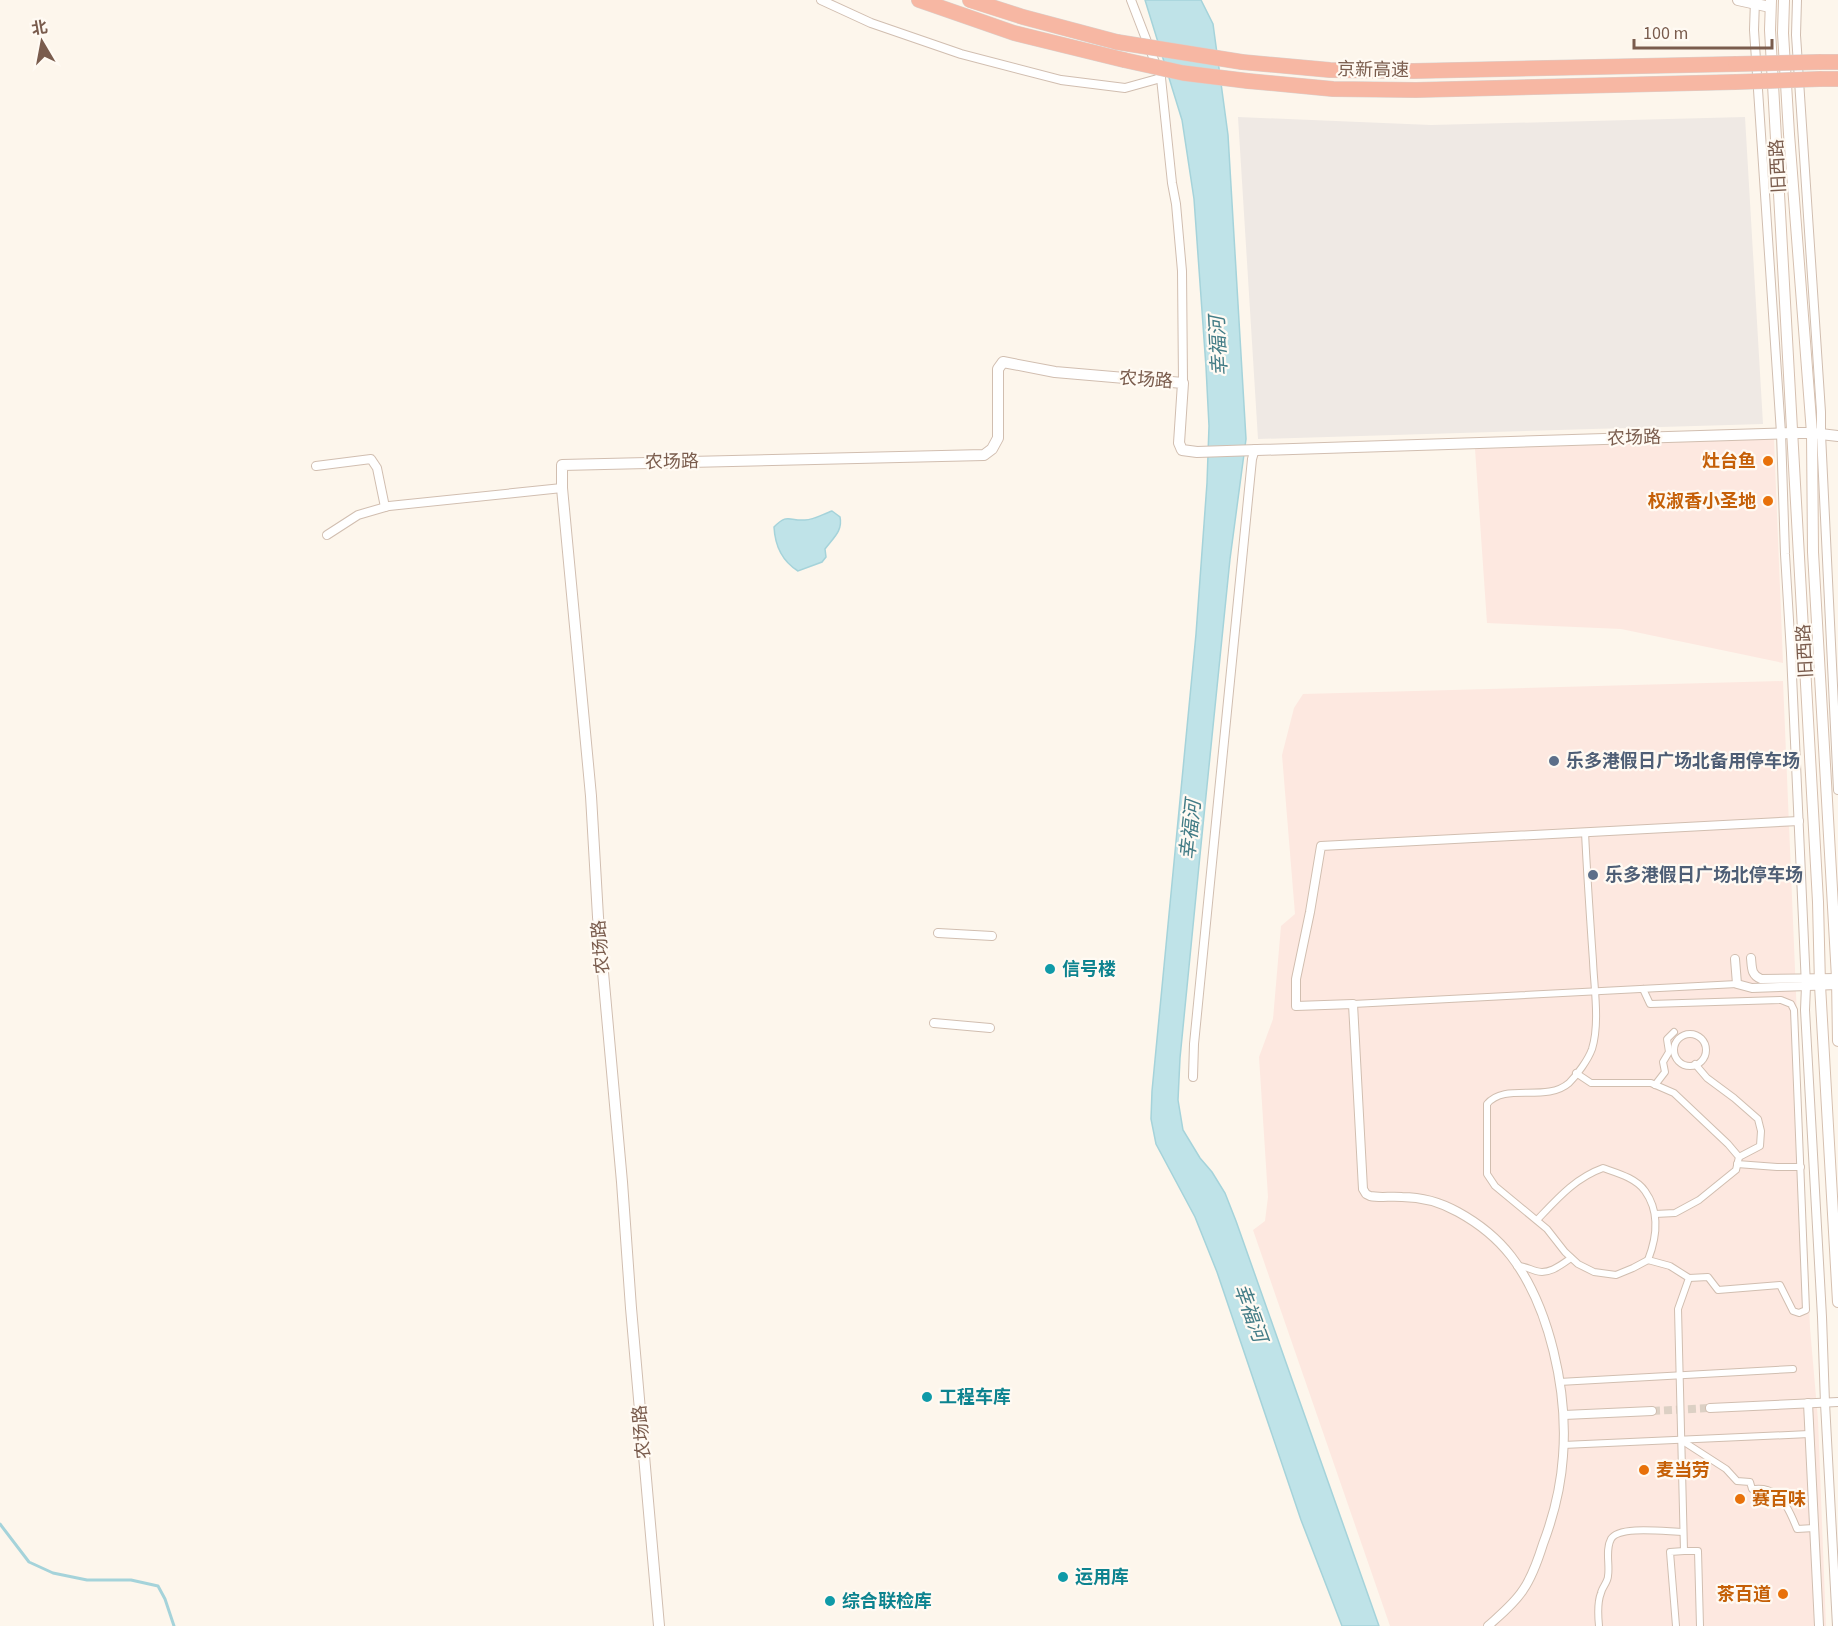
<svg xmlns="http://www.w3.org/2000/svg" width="1838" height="1626" font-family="'Source Sans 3','Noto Sans SC',sans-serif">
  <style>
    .commercial { fill: #fde8e0 }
    .industrial { fill: #efe9e4 }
    .water { fill: #bfe3e8; stroke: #a5d3da; stroke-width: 1.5 }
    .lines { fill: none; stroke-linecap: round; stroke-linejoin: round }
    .stream { stroke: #a5d3da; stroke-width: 3 }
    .minor-tunnel { stroke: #dcd0c4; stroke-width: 8; stroke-dasharray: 8 4; stroke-linecap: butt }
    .pedestrian-casing { stroke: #d1beb0; stroke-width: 8 }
    .minor-casing { stroke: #d1beb0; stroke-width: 10 }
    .tertiary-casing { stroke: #d1beb0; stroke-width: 12 }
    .secondary-casing { stroke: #d6c0b0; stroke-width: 12 }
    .motorway-casing { stroke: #dad1cd; stroke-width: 16 }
    .pedestrian { stroke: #fff; stroke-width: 6 }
    .minor { stroke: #fff; stroke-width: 8 }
    .tertiary { stroke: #fff; stroke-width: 10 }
    .secondary { stroke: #fff; stroke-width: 10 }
    .motorway { stroke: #f7b7a3; stroke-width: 15 }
    .motorway-bridge-casing { stroke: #dad1cd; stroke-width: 16; stroke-linecap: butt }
    .motorway-bridge { stroke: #f7b7a3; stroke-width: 15 }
    .food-dot { fill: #e8710a; stroke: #fffaf3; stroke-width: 2 }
    .service-dot { fill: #5c6f8a; stroke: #fffaf3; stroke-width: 2 }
    .culture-dot { fill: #0f9aa8; stroke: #fffaf3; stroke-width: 2 }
    .labels { text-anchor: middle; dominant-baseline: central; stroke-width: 4.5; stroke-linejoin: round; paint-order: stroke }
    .street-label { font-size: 18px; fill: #7a5c4d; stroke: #fffaf3 }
    .food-label { font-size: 18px; font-weight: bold; fill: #c56008; stroke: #fffaf3; text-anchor: end }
    .service-label { font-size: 18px; font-weight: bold; fill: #4e5e75; stroke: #fffaf3; text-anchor: start }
    .culture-label { font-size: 18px; font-weight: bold; fill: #0d838f; stroke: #fffaf3; text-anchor: start }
    .water-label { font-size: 20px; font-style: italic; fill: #437c86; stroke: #fffaf3 }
  </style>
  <rect width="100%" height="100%" fill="#fdf6ec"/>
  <!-- commercial -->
  <g class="commercial">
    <path d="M1774 439 1783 663 1621 629 1487 623 1475 449Z"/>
    <path d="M1783 681 1810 1328 1818 1420 1826 1626H1390L1253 1230 1265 1221 1268 1197 1259 1057 1273 1019 1281 926 1295 914 1282 755 1294 708 1303 694Z"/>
  </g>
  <!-- industrial -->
  <path class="industrial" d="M1238 117 1431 125 1745 117 1763 424 1258 439Z"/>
  <!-- water -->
  <g class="water">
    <path d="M1145 0H1201L1213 24 1228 135 1246 439 1230 559 1201 845 1180 1058 1178 1100 1183 1130 1200 1158 1212 1172 1225 1193 1236 1221 1379 1626H1342L1301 1520 1217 1272 1195 1217 1156 1144 1151 1119 1152 1091 1196 634 1207 483 1209 426 1206 367 1194 199 1182 120Z"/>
    <path d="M832 511 840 517C843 531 833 538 825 549L826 557 822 562 798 571C782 561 775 546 774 527 788 513 788 521 805 520 814 520 823 514 832 511Z"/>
  </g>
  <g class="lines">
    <!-- stream -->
    <path class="stream" d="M0 1524 29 1562 53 1573 87 1580H131L158 1586 165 1599 174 1626"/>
    <!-- minor-tunnel -->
    <path class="minor-tunnel" d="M1652 1411 1710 1408"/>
    <!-- pedestrian casing -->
    <g class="pedestrian-casing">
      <g id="pedestrian">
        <path d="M1585 832C1587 875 1590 918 1593 961 1594 987 1600 1023 1592 1049 1588 1060 1577 1075 1569 1083 1546 1103 1505 1082 1487 1104V1174L1495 1186 1547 1229 1565 1252 1578 1264 1594 1272 1616 1275 1633 1268 1648 1260 1670 1266 1689 1278 1678 1309 1684 1551H1698L1700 1626"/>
        <path d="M1643 989 1650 1004 1781 1000 1791 1004 1794 1010 1806 1310 1799 1313 1793 1311 1780 1285 1718 1290 1708 1277 1689 1278"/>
        <path d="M1353 1004 1737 984"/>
        <circle cx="1690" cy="1050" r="16"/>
        <path d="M1695 1064 1707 1078 1734 1098 1758 1119 1761 1131 1760 1146 1739 1157"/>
        <path d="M1576 1073 1591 1083H1651L1674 1093 1728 1144 1739 1157 1736 1170 1699 1200 1675 1213 1655 1214"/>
        <path d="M1655 1085 1665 1072 1663 1062 1669 1052 1667 1039 1674 1032"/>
        <path d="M1737 1164 1777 1167H1801"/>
        <path d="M1537 1220C1557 1199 1575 1178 1603 1168 1617 1173 1636 1178 1645 1191 1660 1212 1657 1237 1648 1260"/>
        <path d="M1517 1266C1525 1266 1529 1269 1536 1271 1549 1275 1561 1265 1571 1258"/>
        <path d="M1559 1382 1793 1369"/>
        <path d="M1681 1440 1726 1469 1737 1481 1750 1482 1752 1489C1756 1489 1762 1488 1767 1490 1783 1494 1791 1514 1797 1529L1814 1528"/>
        <path d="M1563 1445 1809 1434"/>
        <path d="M1599 1626C1598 1616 1597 1603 1601 1593 1602 1587 1608 1582 1608 1576 1610 1565 1605 1550 1611 1539 1619 1525 1668 1532 1683 1532"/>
        <path d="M1676 1626 1670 1552 1684 1551"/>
      </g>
    </g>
    <!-- minor casing -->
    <g class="minor-casing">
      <g id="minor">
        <path d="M821 0 871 23 961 54 1061 80 1125 88 1161 78"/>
        <path d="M1131 0 1161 78 1172 183 1176 204 1182 271 1183 383"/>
        <path d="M1755 0 1754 30 1781 433 1785 554 1791 653 1806 986 1805 1010 1822 1317 1825 1403 1837 1626"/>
        <path d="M1797 0 1796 35 1821 412V434L1838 790"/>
        <path d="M316 466 371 459 377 468 385 507"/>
        <path d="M327 535 358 515 389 506 562 488"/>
        <path d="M938 933 992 936"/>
        <path d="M1751 958C1752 968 1751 975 1761 979L1838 978"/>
        <path d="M1735 959 1737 984 1752 988 1838 985"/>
        <path d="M934 1023 990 1028"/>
        <path d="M1193 1077 1194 1044 1252 459 1255 449"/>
        <path d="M1808 1403 1819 1626"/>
        <path d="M1710 1408 1838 1402"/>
        <path d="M1564 1415 1652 1411"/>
        <path d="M1488 1626C1500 1615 1514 1604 1523 1590 1532 1577 1538 1560 1543 1544 1554 1515 1561 1486 1563 1456 1568 1392 1550 1307 1511 1256 1497 1238 1478 1223 1458 1212 1440 1202 1422 1197 1402 1197 1391 1196 1380 1198 1370 1196L1366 1194 1363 1189 1353 1004 1296 1006V979L1310 912 1321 846 1799 821"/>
      </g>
    </g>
    <!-- tertiary casing -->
    <g class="tertiary-casing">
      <g id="tertiary">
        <path d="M1738 0 1770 7"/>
        <path d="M659 1626 631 1308 622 1182 598 917 591 796 562 488V465L984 455 992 449 998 438V369L1003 362 1055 372 1183 383 1179 443 1182 450 1197 452 1793 433H1812L1838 436"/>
      </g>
    </g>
    <!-- secondary casing -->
    <g class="secondary-casing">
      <g id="secondary">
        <path d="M1771 0 1770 30 1818 902 1820 985 1838 1302"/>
        <path d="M1784 0 1783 33 1789 134 1812 433 1813 552 1837 978 1838 1041"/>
      </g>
    </g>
    <!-- motorway casing -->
    <g class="motorway-casing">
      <g id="motorway">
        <path d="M919 0 1014 33 1124 60"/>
        <path d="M970 0 1023 17 1117 42"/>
        <path d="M1242 62 1330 70 1414 71 1736 64"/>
        <path d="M1819 62H1838"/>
        <path d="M1820 79H1838"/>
        <path d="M1248 81 1333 89 1416 90 1736 82"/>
      </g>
    </g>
    <!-- pedestrian -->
    <use href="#pedestrian" class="pedestrian"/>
    <!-- minor -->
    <use href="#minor" class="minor"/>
    <!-- tertiary -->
    <use href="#tertiary" class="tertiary"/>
    <!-- secondary -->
    <use href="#secondary" class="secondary"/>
    <!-- motorway -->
    <use href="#motorway" class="motorway"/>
    <!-- motorway-bridge casing -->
    <g class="motorway-bridge-casing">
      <g id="motorway-bridge">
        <path d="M1117 42 1242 62"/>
        <path d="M1124 60 1183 73 1248 81"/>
        <path d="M1736 64 1819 62"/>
        <path d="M1736 82 1820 79"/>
      </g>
    </g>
    <!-- motorway-bridge -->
    <use href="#motorway-bridge" class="motorway-bridge"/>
  </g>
  <!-- markers -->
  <g class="food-dot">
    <circle cx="1768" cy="461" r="6"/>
    <circle cx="1768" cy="501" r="6"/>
    <circle cx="1644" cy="1470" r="6"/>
    <circle cx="1740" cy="1499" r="6"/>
    <circle cx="1783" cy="1594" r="6"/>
  </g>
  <g class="service-dot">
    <circle cx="1554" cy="761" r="6"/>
    <circle cx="1593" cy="875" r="6"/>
  </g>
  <g class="culture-dot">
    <circle cx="1050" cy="969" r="6"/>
    <circle cx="927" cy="1397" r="6"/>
    <circle cx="1063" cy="1577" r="6"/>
    <circle cx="830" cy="1601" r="6"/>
  </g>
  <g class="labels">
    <!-- street labels -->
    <g class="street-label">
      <text transform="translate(1373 70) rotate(1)">京新高速</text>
      <text transform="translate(1778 166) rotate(-93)">旧西路</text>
      <text transform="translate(1146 380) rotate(4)">农场路</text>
      <text transform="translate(1634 438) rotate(-2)">农场路</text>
      <text transform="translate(672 462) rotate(-1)">农场路</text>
      <text transform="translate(1805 651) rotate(-93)">旧西路</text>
      <text transform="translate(601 947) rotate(-95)">农场路</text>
      <text transform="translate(642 1432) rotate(-95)">农场路</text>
    </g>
    <!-- food labels -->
    <g class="food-label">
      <text x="1756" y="461">灶台鱼</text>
      <text x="1756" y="501">权淑香小圣地</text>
      <text x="1656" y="1470" text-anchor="start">麦当劳</text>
      <text x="1752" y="1499" text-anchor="start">赛百味</text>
      <text x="1771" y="1594">茶百道</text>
    </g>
    <!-- service labels -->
    <g class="service-label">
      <text x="1566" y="761">乐多港假日广场北备用停车场</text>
      <text x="1605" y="875">乐多港假日广场北停车场</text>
    </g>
    <!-- culture labels -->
    <g class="culture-label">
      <text x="1062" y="969">信号楼</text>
      <text x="939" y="1397">工程车库</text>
      <text x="1075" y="1577">运用库</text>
      <text x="842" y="1601">综合联检库</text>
    </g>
    <!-- water labels -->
    <g class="water-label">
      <text transform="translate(1219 346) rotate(-93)">幸福河</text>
      <text transform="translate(1191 830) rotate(-84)">幸福河</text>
      <text transform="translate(1250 1313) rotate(70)">幸福河</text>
    </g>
  </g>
  <!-- north arrow -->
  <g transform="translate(42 42) rotate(350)" stroke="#fffaf3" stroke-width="4.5" paint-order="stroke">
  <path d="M0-4.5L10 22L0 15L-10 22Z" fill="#7a5c4d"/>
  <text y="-9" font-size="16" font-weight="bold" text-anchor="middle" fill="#7a5c4d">北</text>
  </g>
  <!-- scale -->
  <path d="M1634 39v9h138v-9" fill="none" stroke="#7a5c4d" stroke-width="3"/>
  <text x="1643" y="39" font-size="18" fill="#7a5c4d" stroke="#fffaf3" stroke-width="4.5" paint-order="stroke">100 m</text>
</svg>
